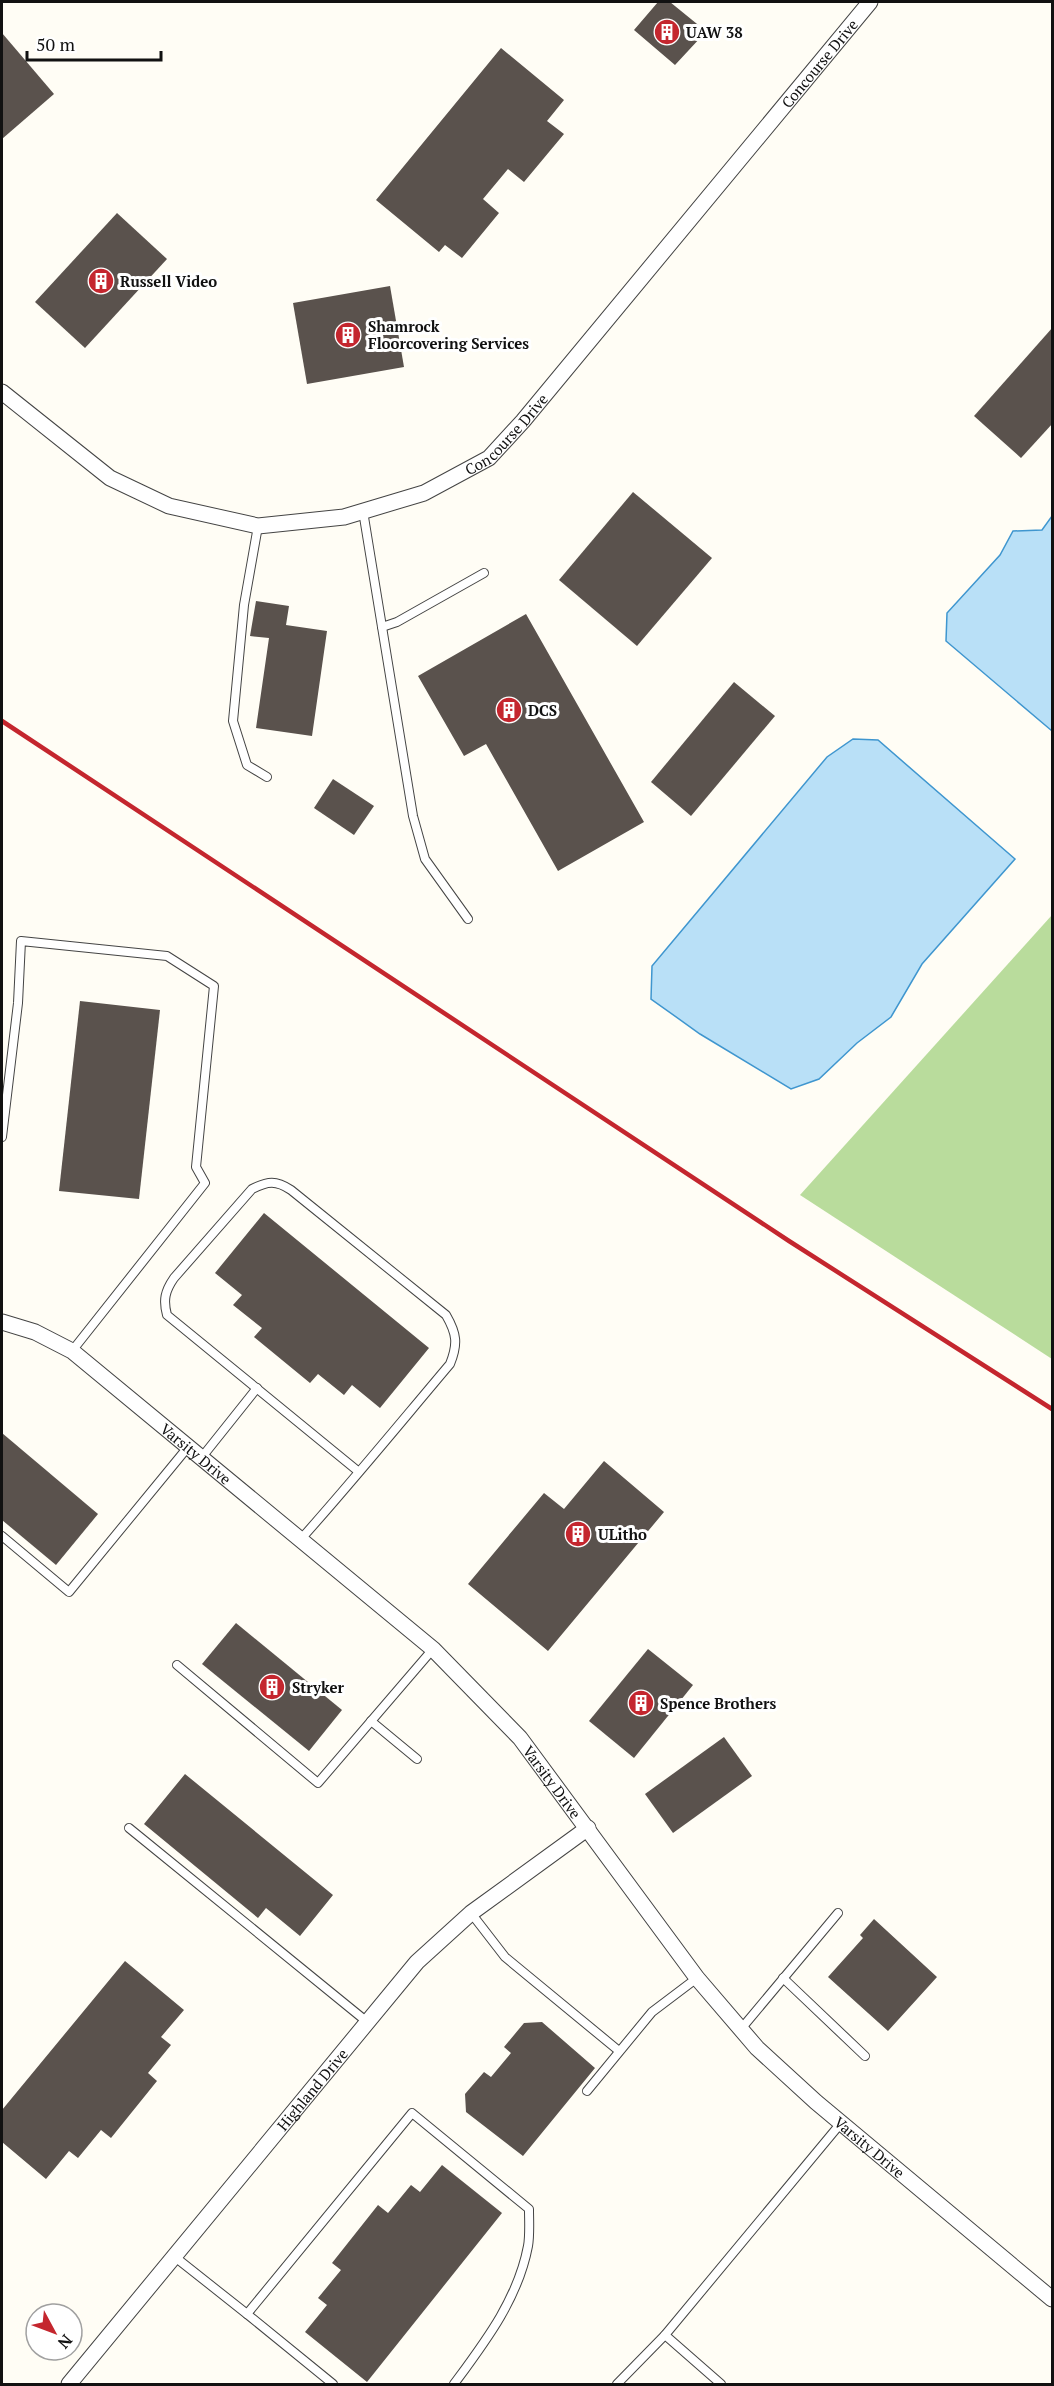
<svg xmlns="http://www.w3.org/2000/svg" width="1054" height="2386" font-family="'PT Serif',serif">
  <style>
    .forest { fill: #b9dc9c }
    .water { fill: #b9e0f7; stroke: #3f96cf; stroke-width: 1.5 }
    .building { fill: #5a524d }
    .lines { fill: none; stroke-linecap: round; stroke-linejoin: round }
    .service-casing { stroke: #444; stroke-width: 10 }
    .minor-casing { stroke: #444; stroke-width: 17 }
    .service { stroke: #fff; stroke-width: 8 }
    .minor { stroke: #fff; stroke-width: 15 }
    .rail { stroke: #c4262e; stroke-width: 4.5 }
    .labels { text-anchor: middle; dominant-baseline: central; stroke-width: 6; stroke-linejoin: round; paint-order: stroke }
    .poi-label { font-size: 15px; font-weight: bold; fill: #111; stroke: #fff; text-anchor: start }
    .street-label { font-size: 15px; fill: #111; stroke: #fff }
  </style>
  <rect width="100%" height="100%" fill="#fffdf5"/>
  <!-- forest -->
  <path class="forest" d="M1052 915V1359L800 1195Z"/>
  <!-- water -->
  <g class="water">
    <path d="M1052 516V731L946 641 947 613 1000 555 1013 531 1042 530Z"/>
    <path d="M853 739 878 740 1015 859 922 964 891 1017 857 1043 819 1079 791 1089 700 1034 651 999 652 966 827 757Z"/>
  </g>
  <!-- building -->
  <g class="building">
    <path d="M658 2H670L702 28 697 34 701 37 675 65 634 30Z"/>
    <path d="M2 33 54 94 2 139Z"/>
    <path d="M501 48 564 100 547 121 564 134 524 182 508 169 483 199 499 213 462 258 445 245 439 252 376 200Z"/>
    <path d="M117 213 167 259 85 348 35 302Z"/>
    <path d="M390 286 404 367 307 384 293 303Z"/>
    <path d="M1053 327V423L1021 458 974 416Z"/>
    <path d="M633 492 712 558 637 646 559 580Z"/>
    <path d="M256 601 289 606 286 625 327 631 312 736 256 728 269 638 250 636Z"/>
    <path d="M526 614 644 822 558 871 486 744 464 756 418 676Z"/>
    <path d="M734 682 775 716 691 816 651 782Z"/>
    <path d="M333 779 374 806 354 835 314 808Z"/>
    <path d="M80 1001 160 1010 139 1199 59 1191Z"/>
    <path d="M264 1213 429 1348 380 1408 352 1385 344 1395 318 1374 310 1383 254 1337 262 1328 233 1305 242 1295 215 1273Z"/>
    <path d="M2 1433 98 1514 56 1565 2 1520Z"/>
    <path d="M604 1461 664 1512 548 1651 468 1584 544 1493 564 1509Z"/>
    <path d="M236 1623 342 1710 309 1751 202 1664Z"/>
    <path d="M648 1649 693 1685 634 1758 589 1721Z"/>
    <path d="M724 1737 752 1776 673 1833 645 1794Z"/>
    <path d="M185 1774 333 1895 300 1936 266 1908 258 1918 144 1824Z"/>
    <path d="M874 1919 937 1977 888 2031 828 1977 863 1938 860 1935Z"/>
    <path d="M125 1961 184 2010 161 2037 171 2045 148 2073 157 2081 111 2138 101 2130 78 2158 69 2151 46 2179 2 2142V2110Z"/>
    <path d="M542 2022 595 2068 523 2156 466 2112 465 2094 484 2072 491 2077 511 2053 504 2047 524 2023Z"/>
    <path d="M442 2165 502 2213 367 2382 305 2332 327 2305 318 2298 341 2270 332 2263 378 2205 388 2213 411 2185 420 2192Z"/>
  </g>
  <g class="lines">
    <!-- service casing -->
    <g class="service-casing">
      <g id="service">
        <path d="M363 511 413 816 425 859 468 919"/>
        <path d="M258 526 244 605 233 721 247 765 267 777"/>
        <path d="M382 627 397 622 484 573"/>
        <path d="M2 1137 18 1003 21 941 167 956 214 986 196 1167 205 1183 72 1351"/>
        <path d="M202 1457 257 1388"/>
        <path d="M2 1536 69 1592 188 1447"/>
        <path d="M301 1539C352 1482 401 1422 450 1364 458 1344 457 1334 446 1315L291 1190C276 1180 268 1181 252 1189L174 1278C165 1291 163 1300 167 1315L359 1472"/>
        <path d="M177 1665 318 1783 433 1649"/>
        <path d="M371 1721 417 1759"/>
        <path d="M129 1828 366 2021"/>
        <path d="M471 1913 505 1957 619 2051"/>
        <path d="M783 1978 865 2056"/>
        <path d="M741 2029 838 1913"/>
        <path d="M587 2091 652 2012 697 1978"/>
        <path d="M175 2257 247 2314"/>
        <path d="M665 2335 721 2384"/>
        <path d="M333 2384 247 2314 412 2113 529 2209C529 2221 530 2235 528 2246 518 2299 485 2342 454 2384"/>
        <path d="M617 2384 665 2335 841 2123"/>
      </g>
    </g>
    <!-- minor casing -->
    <g class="minor-casing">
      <g id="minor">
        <path id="s1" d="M2 392 110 478 169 506 258 526 344 517 424 493 489 458 523 421 870 2"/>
        <path id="s2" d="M2 1322 35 1332 72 1351 433 1649 520 1738 697 1978 757 2048 816 2102 1052 2299"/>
        <path id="s3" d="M69 2384 417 1962 471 1913 588 1828"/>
      </g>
    </g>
    <!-- service -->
    <use href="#service" class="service"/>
    <!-- minor -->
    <use href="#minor" class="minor"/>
    <!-- rail -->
    <path class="rail" d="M2 721 789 1241 1052 1409"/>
  </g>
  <!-- icons -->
  <defs>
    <g id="building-disc" transform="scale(1.35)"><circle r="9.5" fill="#c4262e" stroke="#fff"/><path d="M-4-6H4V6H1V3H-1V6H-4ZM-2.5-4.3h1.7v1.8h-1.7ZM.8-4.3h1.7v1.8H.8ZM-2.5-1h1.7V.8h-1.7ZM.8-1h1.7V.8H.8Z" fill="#fff"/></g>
  </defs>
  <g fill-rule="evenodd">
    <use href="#building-disc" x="667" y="32"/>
    <use href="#building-disc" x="101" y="281"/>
    <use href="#building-disc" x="348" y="335"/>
    <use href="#building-disc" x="509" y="710"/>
    <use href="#building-disc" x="578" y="1534"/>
    <use href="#building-disc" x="272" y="1687"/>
    <use href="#building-disc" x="641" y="1703"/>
  </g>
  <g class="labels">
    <!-- poi labels -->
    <g class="poi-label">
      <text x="686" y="32">UAW 38</text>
      <text x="120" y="281">Russell Video</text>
      <text x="368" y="326">Shamrock<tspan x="368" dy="17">Floorcovering Services</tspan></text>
      <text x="528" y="710">DCS</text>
      <text x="598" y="1534">ULitho</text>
      <text x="292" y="1687">Stryker</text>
      <text x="660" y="1703">Spence Brothers</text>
    </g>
    <!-- street labels -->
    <g class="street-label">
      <text stroke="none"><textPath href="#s1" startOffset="1053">Concourse Drive</textPath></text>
      <text stroke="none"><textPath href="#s1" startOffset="567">Concourse Drive</textPath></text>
      <text stroke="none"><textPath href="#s2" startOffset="237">Varsity Drive</textPath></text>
      <text stroke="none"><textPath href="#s2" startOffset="723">Varsity Drive</textPath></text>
      <text stroke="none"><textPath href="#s3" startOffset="382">Highland Drive</textPath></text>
      <text stroke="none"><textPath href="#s2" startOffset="1209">Varsity Drive</textPath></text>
    </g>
  </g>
  <!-- border -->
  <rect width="1054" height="2386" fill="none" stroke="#111111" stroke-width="6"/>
  <!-- north arrow -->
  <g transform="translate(54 2332) rotate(131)"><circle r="28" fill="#ffffff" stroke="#a0a0a0" stroke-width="1.5"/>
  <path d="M0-4.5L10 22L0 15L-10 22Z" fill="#c4262e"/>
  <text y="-9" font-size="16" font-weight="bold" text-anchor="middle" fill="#111111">N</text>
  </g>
  <!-- scale -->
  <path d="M27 51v9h134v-9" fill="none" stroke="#111111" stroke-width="3"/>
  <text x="36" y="51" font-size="18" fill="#111111" stroke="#ffffff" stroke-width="4.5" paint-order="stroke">50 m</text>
</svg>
